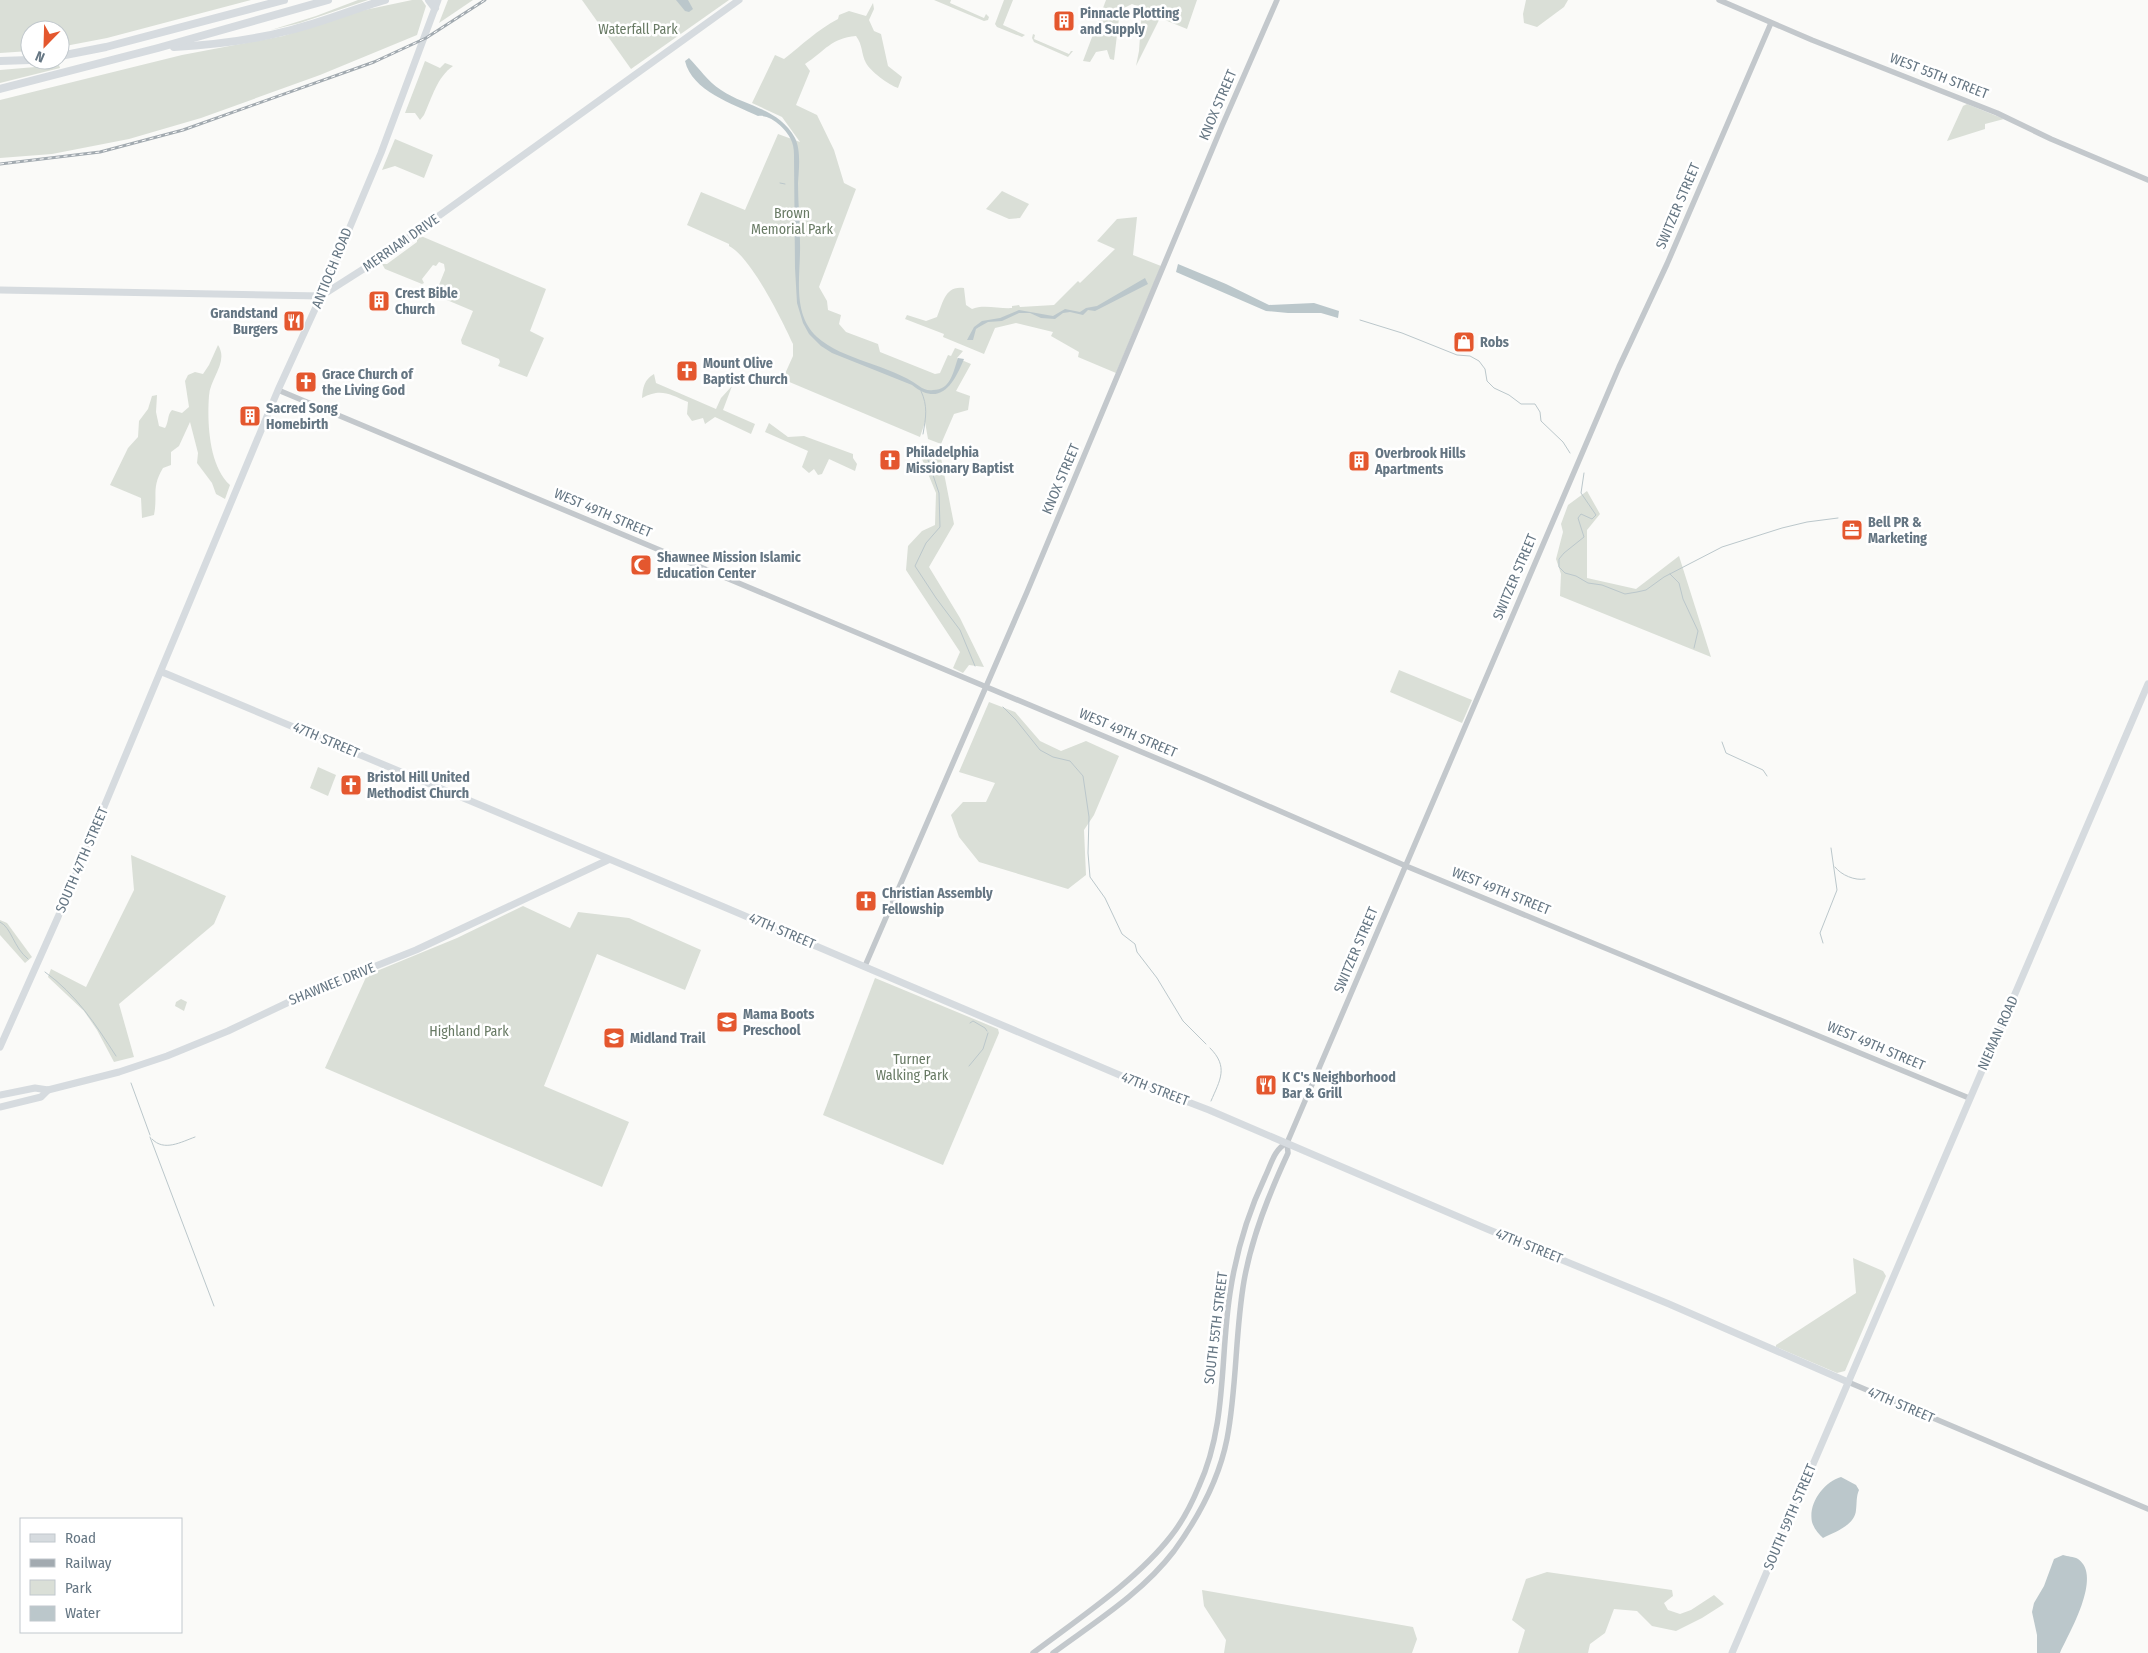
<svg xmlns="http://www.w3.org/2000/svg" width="2148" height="1653" font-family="'Fira Sans Condensed',sans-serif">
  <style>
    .green { fill: #dadfd7 }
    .water { fill: #bbc7cb }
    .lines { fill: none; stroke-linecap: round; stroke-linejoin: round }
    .stream { stroke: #bbc7cb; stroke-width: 1 }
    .minor { stroke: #c3c8cc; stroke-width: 5.5 }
    .major { stroke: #d6dbdf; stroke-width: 7 }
    .highway { stroke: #d6dbdf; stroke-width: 8 }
    .rail-casing { stroke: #a2aab0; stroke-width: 3 }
    .rail { stroke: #fff; stroke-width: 1; stroke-dasharray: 4; stroke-linecap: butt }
    .labels { text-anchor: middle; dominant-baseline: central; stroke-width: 5; stroke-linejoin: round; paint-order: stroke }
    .poi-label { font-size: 14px; font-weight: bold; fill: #657683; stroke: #fff; text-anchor: start }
    .park-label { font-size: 14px; fill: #687a64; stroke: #fff }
    .street-label { font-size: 14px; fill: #657683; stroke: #fff }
  </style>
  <rect width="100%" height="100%" fill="#fafaf8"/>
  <!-- green -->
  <g class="green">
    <path d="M0 0H251L107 38 60 47V30H30V51L0 53Z"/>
    <path d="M358 0H368L300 23 271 30 316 16Z"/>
    <path d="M412 0H422L426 6 417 35 320 75 201 118 129 139 52 154 0 158V100L182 55 283 36 360 11Z"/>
    <path d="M448 0H473L439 23Z"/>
    <path d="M582 0H729L631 69Z"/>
    <path d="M934 0H951L950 3 984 18 986 14 989 17 988 20 984 21Z"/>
    <path d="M1004 0H1013L1003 25 1025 35 1022 37 997 27 995 24Z"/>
    <path d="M1106 0H1197L1187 29 1160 18 1136 66 1139 51 1142 8 1132 4 1120 10 1114 60 1110 59 1107 50 1096 52 1090 62 1083 61Z"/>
    <path d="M1526 0H1568L1564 7 1537 27 1524 23 1523 14Z"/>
    <path d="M873 3 874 9 869 20 874 31 881 34 888 66 902 77 898 88C889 85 870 71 866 63 861 54 863 45 856 36 831 38 825 51 805 64L810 71 796 105 817 115 834 150 844 183 856 189 819 287 827 301 828 310 841 315 839 324 846 332 878 344 880 352 935 374 940 373 948 355 951 356 955 348 963 351 957 358 971 364 956 391 970 396 968 410 954 414 941 444 928 439 925 422 920 437 787 381 784 376 793 356V344C782 320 751 257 729 246V244L687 225 701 192 745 210 778 134 800 142 782 117 752 103 775 55 784 59C802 45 817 30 838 19L839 15 849 11 866 16Z"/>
    <path d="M1033 34 1035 35 1034 39 1069 54 1071 51H1073L1068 57 1034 42 1032 38Z"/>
    <path d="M425 61 440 68 445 63 453 66C437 77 432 98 424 115L420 120 415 113H405Z"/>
    <path d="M59 65 60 68 0 83V70Z"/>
    <path d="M1967 104 2004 119 1985 124V129L1947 141 1963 106Z"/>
    <path d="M395 139 433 155 424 178 395 166 382 170Z"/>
    <path d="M1002 191 1029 204 1020 218 1009 219 986 209Z"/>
    <path d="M1137 217 1133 255 1161 266 1116 373 1078 357 1079 352 1051 336 1053 332 1016 323 995 328 984 354 943 337 944 334 905 319 907 315 926 321 937 317C943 303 945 285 964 288L966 305 972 309C983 304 1000 309 1012 308V306L1019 305 1020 307 1054 305 1078 281 1080 283 1115 249 1097 241 1117 219Z"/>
    <path d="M421 236 546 289 530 331 544 338 527 377 498 366 500 362 499 359 462 344 461 340 473 311 435 295 445 270 444 264 439 262 436 266 433 265 422 279 424 283 422 284 385 269 382 264H387L417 242V237Z"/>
    <path d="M218 345C229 362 210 378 209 396 207 423 209 466 230 485L225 499 216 494 212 483 197 463 198 453 190 422 179 446 171 452V465L163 468C151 488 158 495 154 515L142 518 141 498 110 485 128 448 138 437 139 421 148 409 152 396 157 395 156 412 159 426 165 428C169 422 167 415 172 410L182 413 189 407 185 381 188 375 195 372 203 374 209 365Z"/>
    <path d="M654 374 656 383 716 409 721 398 732 386 723 410 755 424 751 434 715 417 705 424 703 418 692 421 687 414 688 402C669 394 661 388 642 398 643 387 644 380 654 374Z"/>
    <path d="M769 423 788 437 804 436 853 454V458L857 464 855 471 829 459 822 474 818 475 814 469 809 473 802 467 808 451 765 432Z"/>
    <path d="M917 447 941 458 954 524 929 567 960 618 984 667 969 665 963 673 953 668 960 652 906 570 908 546 922 531 935 525 936 493Z"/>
    <path d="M1587 491 1600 514 1587 530V578L1636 589 1679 556 1711 657 1560 596 1561 574 1556 559 1563 532 1561 524 1568 505Z"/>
    <path d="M1399 670 1472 700 1462 723 1390 692Z"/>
    <path d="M989 702 1015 712 1040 741 1061 751 1086 741 1119 756 1094 815 1084 830 1086 875 1068 889 979 862 959 837 951 815 963 802H986L995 783 959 772Z"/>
    <path d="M318 767 336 775 328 796 310 788Z"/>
    <path d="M131 855 226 896 214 924 119 1004 134 1057 114 1062 97 1030 84 1011 48 977 51 969 86 987 134 890Z"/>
    <path d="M523 906 570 928 578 912 629 918 701 950 685 990 597 954 544 1086 629 1122 602 1187 325 1068 367 975 457 938Z"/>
    <path d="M0 920 7 923 32 957 25 963 0 935Z"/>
    <path d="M875 978 998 1029 999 1033 943 1165 823 1115Z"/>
    <path d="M181 999 187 1002 184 1011 175 1006 176 1002Z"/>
    <path d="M1853 1258 1883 1271 1886 1276 1845 1371 1837 1373 1776 1347V1345L1856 1293Z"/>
    <path d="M1547 1572 1672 1590 1673 1596 1664 1603 1668 1610 1680 1614 1691 1610 1714 1595 1724 1604 1702 1618 1676 1631 1652 1626 1637 1611 1614 1609 1605 1633 1590 1644 1588 1653H1518L1525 1630 1512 1620 1526 1579Z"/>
    <path d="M1202 1590 1413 1627 1417 1639 1412 1653H1224L1226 1640 1204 1606Z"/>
  </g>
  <!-- water -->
  <g class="water">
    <path d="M676 0H688L693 9 689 12 685 11Z"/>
    <path d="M689 58C700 69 707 81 721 90 746 107 779 108 795 138 801 150 799 169 798 183 798 203 800 223 800 243 801 274 791 313 817 337 842 360 891 365 919 386 923 389 928 391 933 390 951 390 953 372 958 358L964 359C954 383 941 408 912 385L832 353 821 346 809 334 803 323 797 303 795 268 794 158C794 153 794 147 792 142 788 130 771 114 758 116 733 104 692 91 685 61Z"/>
    <path d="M1178 264 1226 284 1269 305 1314 303 1339 311 1338 318 1321 313H1288L1266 311 1176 272Z"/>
    <path d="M1145 278 1148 284 1095 311 1088 310 1083 315 1070 312 1063 313 1055 319 1041 318 1030 313H1019L1002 321 988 322 979 327 976 329 973 340H967L974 327 982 321 1000 318 1019 310 1053 316 1065 309 1080 312 1086 308 1097 306Z"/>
    <path d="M1841 1477 1856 1485 1859 1490C1856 1497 1857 1503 1856 1510 1855 1525 1835 1532 1823 1538 1819 1534 1814 1529 1812 1522 1808 1503 1824 1482 1841 1477Z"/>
    <path d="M2063 1555C2068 1557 2073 1556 2078 1559 2103 1576 2069 1633 2060 1653H2037V1635L2032 1612 2034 1603 2044 1586 2054 1559Z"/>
  </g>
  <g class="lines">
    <!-- stream -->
    <g class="stream">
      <path d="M780 183 785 184"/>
      <path d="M1360 320 1402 333 1457 355 1470 356 1479 361 1485 369 1487 381 1494 388 1509 395 1521 404H1535L1540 412 1541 421 1563 442 1570 453"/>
      <path d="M921 391C928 406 926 417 923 434"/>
      <path d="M924 448 939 493 940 527 926 543 915 566 936 598 960 630 975 666"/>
      <path d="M1584 473 1581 493 1596 515 1592 519 1581 514 1578 518 1584 537 1564 553 1559 559V567L1565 573 1576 576 1588 583 1602 585 1625 594 1637 592 1646 590 1664 577 1722 547 1782 528 1807 522 1838 518"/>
      <path d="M1670 574 1679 583 1683 599 1698 631 1694 648"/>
      <path d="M1003 707 1016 720 1040 750 1053 757 1070 761 1083 776 1089 817 1088 853 1090 877 1105 898 1122 934 1135 944 1137 952 1157 978 1183 1021 1206 1044"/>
      <path d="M1722 742 1726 753 1763 770 1767 776"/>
      <path d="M1835 867C1841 875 1855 881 1865 879"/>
      <path d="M0 922C12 928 13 947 28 959"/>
      <path d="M1823 943 1820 933 1837 890 1831 848"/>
      <path d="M45 972C76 994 96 1025 116 1056"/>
      <path d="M970 1023 973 1021 985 1028 987 1031"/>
      <path d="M1210 1048C1229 1067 1220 1080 1211 1101"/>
      <path d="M969 1066 983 1049 988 1033"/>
      <path d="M131 1083 150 1135"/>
      <path d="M150 1137 214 1306"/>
      <path d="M152 1139C164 1152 181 1142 195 1137"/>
    </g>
    <!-- minor -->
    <g class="minor">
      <path d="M1719 0 1812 40 1997 113 2051 139 2148 180"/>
      <path d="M278 390 1206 779 1406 866 1969 1098"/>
      <path d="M865 966 1027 592 1222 126 1277 0"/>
      <path d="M1287 1143 1619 367 1667 264 1771 23"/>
      <path d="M1848 1382 2148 1509"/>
      <path d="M1033 1653C1078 1619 1137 1580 1171 1536 1183 1521 1192 1503 1199 1486 1227 1425 1220 1357 1230 1293 1236 1253 1248 1213 1265 1177 1271 1165 1274 1149 1287 1143"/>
      <path d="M1053 1653C1095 1622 1142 1593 1174 1551 1198 1518 1219 1479 1227 1439 1237 1387 1235 1333 1244 1281 1252 1236 1269 1194 1288 1153L1287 1143"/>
    </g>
    <!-- major -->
    <g class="major">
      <path d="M0 290 321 296 376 261 739 0"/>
      <path d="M162 672 724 907 1136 1082 1209 1110 1487 1229 1669 1304 1848 1382"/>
      <path d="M0 1047 58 917 278 390 321 296 381 153 438 0"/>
      <path d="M0 1095 35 1088 48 1090 119 1072 167 1056 228 1031 308 993 416 950 608 860"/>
      <path d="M0 1107 41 1097 48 1090"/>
      <path d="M1732 1653 2148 684"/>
    </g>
    <!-- highway -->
    <g class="highway">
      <path d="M429 0 435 8"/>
      <path d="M174 47C213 45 253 40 291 30 323 22 354 9 385 0"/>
      <path d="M60 56 106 47 284 0"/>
      <path d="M0 61 30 60"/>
      <path d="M0 89 158 48 328 0"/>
    </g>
    <!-- rail casing -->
    <g class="rail-casing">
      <path id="rail" d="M0 164 100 152 183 130 374 62 426 38 485 0"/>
    </g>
    <!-- rail -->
    <use href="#rail" class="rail"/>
  </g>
  <!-- icons -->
  <defs>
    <g id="building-square" transform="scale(1.125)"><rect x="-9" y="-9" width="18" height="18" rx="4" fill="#e4572e" stroke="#fff"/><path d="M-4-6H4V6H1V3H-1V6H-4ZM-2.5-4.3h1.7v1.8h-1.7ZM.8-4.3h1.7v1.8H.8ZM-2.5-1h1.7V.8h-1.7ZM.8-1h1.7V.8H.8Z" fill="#fff"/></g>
    <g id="restaurant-square" transform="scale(1.125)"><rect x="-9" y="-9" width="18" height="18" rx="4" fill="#e4572e" stroke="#fff"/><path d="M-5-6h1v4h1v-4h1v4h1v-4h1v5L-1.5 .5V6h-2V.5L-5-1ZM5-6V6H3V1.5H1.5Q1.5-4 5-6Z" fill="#fff"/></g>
    <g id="shop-square" transform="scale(1.125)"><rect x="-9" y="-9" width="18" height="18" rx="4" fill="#e4572e" stroke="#fff"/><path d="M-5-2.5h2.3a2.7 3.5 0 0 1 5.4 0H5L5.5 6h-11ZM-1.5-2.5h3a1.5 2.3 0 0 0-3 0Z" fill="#fff"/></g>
    <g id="church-square" transform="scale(1.125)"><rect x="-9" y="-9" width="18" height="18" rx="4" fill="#e4572e" stroke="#fff"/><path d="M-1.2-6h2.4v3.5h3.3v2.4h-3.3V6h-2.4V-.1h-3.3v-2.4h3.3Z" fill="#fff"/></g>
    <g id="office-square" transform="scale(1.125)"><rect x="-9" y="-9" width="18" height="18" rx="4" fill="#e4572e" stroke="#fff"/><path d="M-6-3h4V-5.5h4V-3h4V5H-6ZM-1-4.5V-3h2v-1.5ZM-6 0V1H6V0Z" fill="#fff"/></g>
    <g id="mosque-square" transform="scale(1.125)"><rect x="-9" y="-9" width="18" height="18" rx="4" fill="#e4572e" stroke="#fff"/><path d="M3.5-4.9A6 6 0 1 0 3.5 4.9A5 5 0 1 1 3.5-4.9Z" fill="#fff"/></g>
    <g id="school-square" transform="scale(1.125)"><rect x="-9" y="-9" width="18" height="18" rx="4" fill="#e4572e" stroke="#fff"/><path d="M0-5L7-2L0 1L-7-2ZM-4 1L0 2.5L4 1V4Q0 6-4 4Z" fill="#fff"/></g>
  </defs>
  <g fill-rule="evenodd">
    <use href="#building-square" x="1064" y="21"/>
    <use href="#building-square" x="379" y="301"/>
    <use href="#restaurant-square" x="294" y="321"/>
    <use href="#shop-square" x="1464" y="342"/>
    <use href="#church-square" x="687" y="371"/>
    <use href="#church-square" x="306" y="382"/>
    <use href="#building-square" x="250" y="416"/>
    <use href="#church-square" x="890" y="460"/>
    <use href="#building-square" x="1359" y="461"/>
    <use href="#office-square" x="1852" y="530"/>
    <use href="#mosque-square" x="641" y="565"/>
    <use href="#church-square" x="351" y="785"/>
    <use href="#church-square" x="866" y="901"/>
    <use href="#school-square" x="727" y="1022"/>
    <use href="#school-square" x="614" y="1038"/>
    <use href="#restaurant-square" x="1266" y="1085"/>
  </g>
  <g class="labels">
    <!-- poi labels -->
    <g class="poi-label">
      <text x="1080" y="13">Pinnacle Plotting<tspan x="1080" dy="16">and Supply</tspan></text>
      <text x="395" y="293">Crest Bible<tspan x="395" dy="16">Church</tspan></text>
      <text x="278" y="313" text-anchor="end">Grandstand<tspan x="278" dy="16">Burgers</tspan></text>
      <text x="1480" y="342">Robs</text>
      <text x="703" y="363">Mount Olive<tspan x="703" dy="16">Baptist Church</tspan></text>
      <text x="322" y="374">Grace Church of<tspan x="322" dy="16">the Living God</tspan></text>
      <text x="266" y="408">Sacred Song<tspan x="266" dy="16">Homebirth</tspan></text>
      <text x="906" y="452">Philadelphia<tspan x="906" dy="16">Missionary Baptist</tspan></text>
      <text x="1375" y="453">Overbrook Hills<tspan x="1375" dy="16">Apartments</tspan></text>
      <text x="1868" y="522">Bell PR &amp;<tspan x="1868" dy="16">Marketing</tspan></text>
      <text x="657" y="557">Shawnee Mission Islamic<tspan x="657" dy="16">Education Center</tspan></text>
      <text x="367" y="777">Bristol Hill United<tspan x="367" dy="16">Methodist Church</tspan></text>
      <text x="882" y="893">Christian Assembly<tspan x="882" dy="16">Fellowship</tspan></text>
      <text x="743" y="1014">Mama Boots<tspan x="743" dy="16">Preschool</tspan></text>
      <text x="630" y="1038">Midland Trail</text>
      <text x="1282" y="1077">K C's Neighborhood<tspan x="1282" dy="16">Bar &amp; Grill</tspan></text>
    </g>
    <!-- park labels -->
    <g class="park-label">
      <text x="638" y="29">Waterfall Park</text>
      <text x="792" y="213">Brown<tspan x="792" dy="16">Memorial Park</tspan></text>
      <text x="469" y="1031">Highland Park</text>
      <text x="912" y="1059">Turner<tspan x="912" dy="16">Walking Park</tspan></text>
    </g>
    <!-- street labels -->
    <g class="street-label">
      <text transform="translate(1939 76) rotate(21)">WEST 55TH STREET</text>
      <text transform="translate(1218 105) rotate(-67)">KNOX STREET</text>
      <text transform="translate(1678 206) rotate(-67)">SWITZER STREET</text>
      <text transform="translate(401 243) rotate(-35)">MERRIAM DRIVE</text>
      <text transform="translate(332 268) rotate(-68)">ANTIOCH ROAD</text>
      <text transform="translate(1061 479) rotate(-67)">KNOX STREET</text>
      <text transform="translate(603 513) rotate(23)">WEST 49TH STREET</text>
      <text transform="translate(1515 577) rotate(-67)">SWITZER STREET</text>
      <text transform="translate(1128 733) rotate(23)">WEST 49TH STREET</text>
      <text transform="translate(326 740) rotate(23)">47TH STREET</text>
      <text transform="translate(82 860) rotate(-67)">SOUTH 47TH STREET</text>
      <text transform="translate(1501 891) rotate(22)">WEST 49TH STREET</text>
      <text transform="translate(782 931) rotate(23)">47TH STREET</text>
      <text transform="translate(1356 950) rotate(-67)">SWITZER STREET</text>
      <text transform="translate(332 984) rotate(-22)">SHAWNEE DRIVE</text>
      <text transform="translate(1998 1033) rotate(-66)">NIEMAN ROAD</text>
      <text transform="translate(1876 1046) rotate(23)">WEST 49TH STREET</text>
      <text transform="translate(1155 1089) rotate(21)">47TH STREET</text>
      <text transform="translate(1529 1246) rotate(22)">47TH STREET</text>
      <text transform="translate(1216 1328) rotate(-83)">SOUTH 55TH STREET</text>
      <text transform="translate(1901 1405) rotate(23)">47TH STREET</text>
      <text transform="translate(1790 1517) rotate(-67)">SOUTH 59TH STREET</text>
    </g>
  </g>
  <!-- legend -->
  <rect x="20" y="1518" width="162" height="115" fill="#ffffff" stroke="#c1c8cd"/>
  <rect x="30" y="1534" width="25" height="8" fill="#d6dbdf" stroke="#c1c8cd"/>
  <text x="65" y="1543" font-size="15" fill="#657683">Road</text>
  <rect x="30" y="1559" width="25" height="8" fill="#a2aab0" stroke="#c1c8cd"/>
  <text x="65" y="1568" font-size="15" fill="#657683">Railway</text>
  <rect x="30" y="1580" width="25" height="15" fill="#dadfd7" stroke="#c1c8cd"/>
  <text x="65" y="1593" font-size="15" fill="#657683">Park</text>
  <rect x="30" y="1606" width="25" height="15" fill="#bbc7cb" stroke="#c1c8cd"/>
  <text x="65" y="1618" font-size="15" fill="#657683">Water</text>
  <!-- north arrow -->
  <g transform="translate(45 45) rotate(203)"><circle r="24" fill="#ffffff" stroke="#c1c8cd"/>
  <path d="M0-4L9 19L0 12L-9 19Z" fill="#e4572e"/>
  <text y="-8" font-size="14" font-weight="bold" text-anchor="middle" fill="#657683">N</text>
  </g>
</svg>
